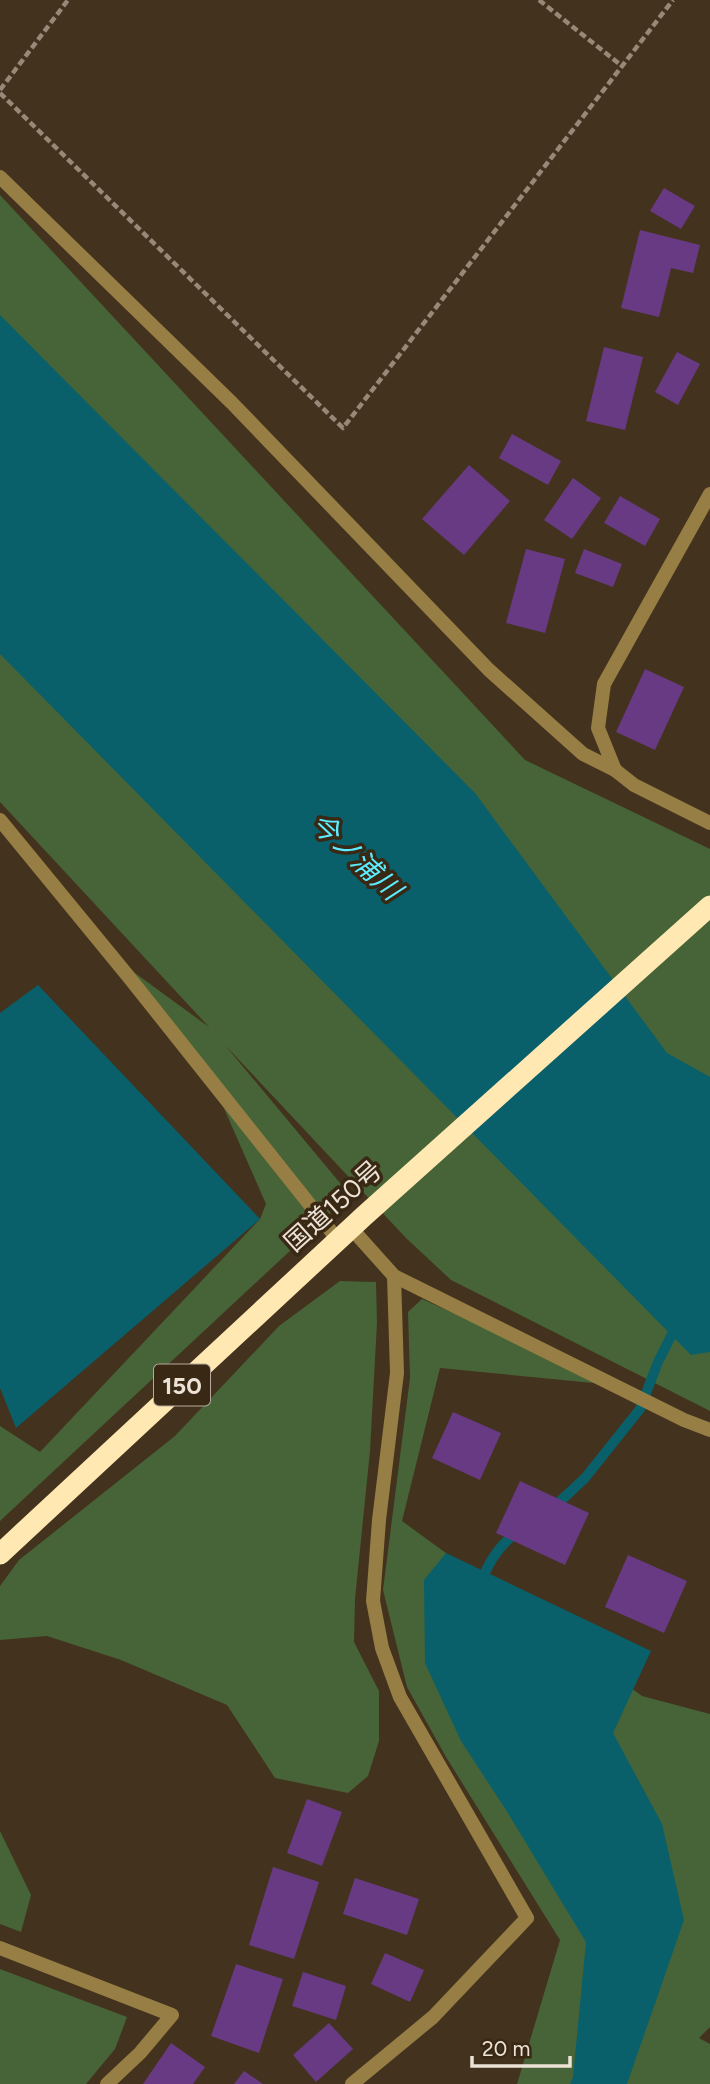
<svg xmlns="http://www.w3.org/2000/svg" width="710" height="2084" font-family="Figtree,'Noto Sans JP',sans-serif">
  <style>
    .green { fill: #466437 }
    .water { fill: #09606a }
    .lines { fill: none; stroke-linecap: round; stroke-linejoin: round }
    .stream { stroke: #09606a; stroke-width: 10 }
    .building { fill: #673a83 }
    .path { stroke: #978878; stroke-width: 4.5; stroke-dasharray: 7 3.5; stroke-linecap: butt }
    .street { stroke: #967e44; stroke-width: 14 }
    .highway { stroke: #ffe8b2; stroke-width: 21 }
    .labels { text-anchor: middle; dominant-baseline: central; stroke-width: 7; stroke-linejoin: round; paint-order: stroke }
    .shield { fill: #382814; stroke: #b7aa9c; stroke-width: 2 }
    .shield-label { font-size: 24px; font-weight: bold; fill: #ede2d6 }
    .street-label { font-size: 26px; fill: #ede2d6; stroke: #382814 }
    .water-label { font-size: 28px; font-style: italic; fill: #5debff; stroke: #382814 }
  </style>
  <rect width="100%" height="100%" fill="#43321e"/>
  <!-- green -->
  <g class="green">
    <path d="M0 195 525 760 710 849V1411L451 1280 406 1238 225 1045 350 1195 0 1521V1426L40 1452 260 1219 266 1204 212 1081 113 957 209 1027 0 802Z"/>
    <path d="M340 1281 376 1282 377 1323 370 1451 355 1599 354 1642 379 1691V1741L368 1776 348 1793 275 1778 227 1705 121 1660 47 1636 0 1640V1586L19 1560 175 1436 279 1326Z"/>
    <path d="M422 1299 614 1385 440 1368 402 1521 642 1696 710 1714V2027L699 2038 710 2044V2084H517L560 1940 446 1757 407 1687 383 1590 410 1378 408 1312Z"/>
    <path d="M0 1831 31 1895 21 1932 0 1924Z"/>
    <path d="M0 1969 127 2017 115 2049 86 2084H0Z"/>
  </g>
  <!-- water -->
  <g class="water">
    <path d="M0 315 475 793 667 1053 710 1077V1352L691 1355 0 654Z"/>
    <path d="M38 985 260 1219 16 1428 0 1388V1013Z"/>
    <path d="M446 1553 651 1651 613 1733 662 1824 684 1920 627 2084H570L573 2077 586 1942 506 1810 461 1741 425 1663 424 1580Z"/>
  </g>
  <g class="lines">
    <!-- stream -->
    <g class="stream">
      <path d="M553 1508 585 1478 640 1409 658 1362 676 1326"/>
      <path d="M480 1584C488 1563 499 1544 518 1532"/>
    </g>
  </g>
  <!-- building -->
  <g class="building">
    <path d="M664 188 695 206 681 229 650 211Z"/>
    <path d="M640 230 700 245 693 273 671 268 659 317 621 308Z"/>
    <path d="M604 347 643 357 625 430 586 421Z"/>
    <path d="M677 352 700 364 678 405 655 392Z"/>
    <path d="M512 434 561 461 548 485 499 458Z"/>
    <path d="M469 465 510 501 464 555 422 519Z"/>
    <path d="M573 478 601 498 572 539 544 520Z"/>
    <path d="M620 496 660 519 645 546 604 523Z"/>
    <path d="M526 549 565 559 545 633 506 623Z"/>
    <path d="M584 549 622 564 613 587 575 573Z"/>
    <path d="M645 669 684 687 655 750 616 732Z"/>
    <path d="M453 1412 501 1433 480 1480 432 1458Z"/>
    <path d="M520 1481 589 1513 565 1565 496 1533Z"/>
    <path d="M628 1555 687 1581 664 1633 605 1607Z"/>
    <path d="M307 1799 342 1812 322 1866 287 1853Z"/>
    <path d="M273 1867 319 1882 294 1959 249 1945Z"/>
    <path d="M355 1878 419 1899 407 1935 343 1914Z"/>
    <path d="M385 1953 424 1970 410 2002 371 1984Z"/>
    <path d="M236 1964 283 1979 259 2053 211 2036Z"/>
    <path d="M303 1972 346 1986 336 2020 292 2006Z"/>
    <path d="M329 2023 353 2049 316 2082 293 2055Z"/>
    <path d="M171 2043 205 2067 193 2084H143Z"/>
    <path d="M244 2071 263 2084H234Z"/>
  </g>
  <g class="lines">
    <!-- path -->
    <g class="path">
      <path d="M539 0 622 66"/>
      <path d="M0 90 68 0"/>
      <path d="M0 93 343 428 673 0"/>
    </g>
    <!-- street -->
    <g class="street">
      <path d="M0 177 232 403 489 670 583 754 615 770"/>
      <path d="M710 494 604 684 598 728 615 770 634 785 710 823"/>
      <path d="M0 820 128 976 338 1240"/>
      <path d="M351 1228 394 1276 684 1420 710 1430"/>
      <path d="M0 1948 172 2015 140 2053 107 2084"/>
      <path d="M352 2084 433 2017 527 1918 400 1697 382 1648 373 1601 379 1520 397 1373 394 1276"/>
    </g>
    <!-- highway -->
    <path class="highway" d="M0 1554 364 1216 710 906"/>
  </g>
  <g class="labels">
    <!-- shield labels -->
    <rect class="shield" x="154" y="1364.5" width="56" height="41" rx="5"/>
    <g class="shield-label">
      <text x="182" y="1385">150</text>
    </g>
    <!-- street labels -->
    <g class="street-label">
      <text transform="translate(333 1206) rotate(-42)">国道150号</text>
    </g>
    <!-- water labels -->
    <g class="water-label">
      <text transform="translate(356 856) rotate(43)">今ノ浦川</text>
    </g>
  </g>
  <!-- scale -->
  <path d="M472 2056v10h98v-10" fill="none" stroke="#ede2d6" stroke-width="3.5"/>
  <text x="482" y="2056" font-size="21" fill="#ede2d6" stroke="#382814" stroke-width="5" paint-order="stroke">20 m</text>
</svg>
